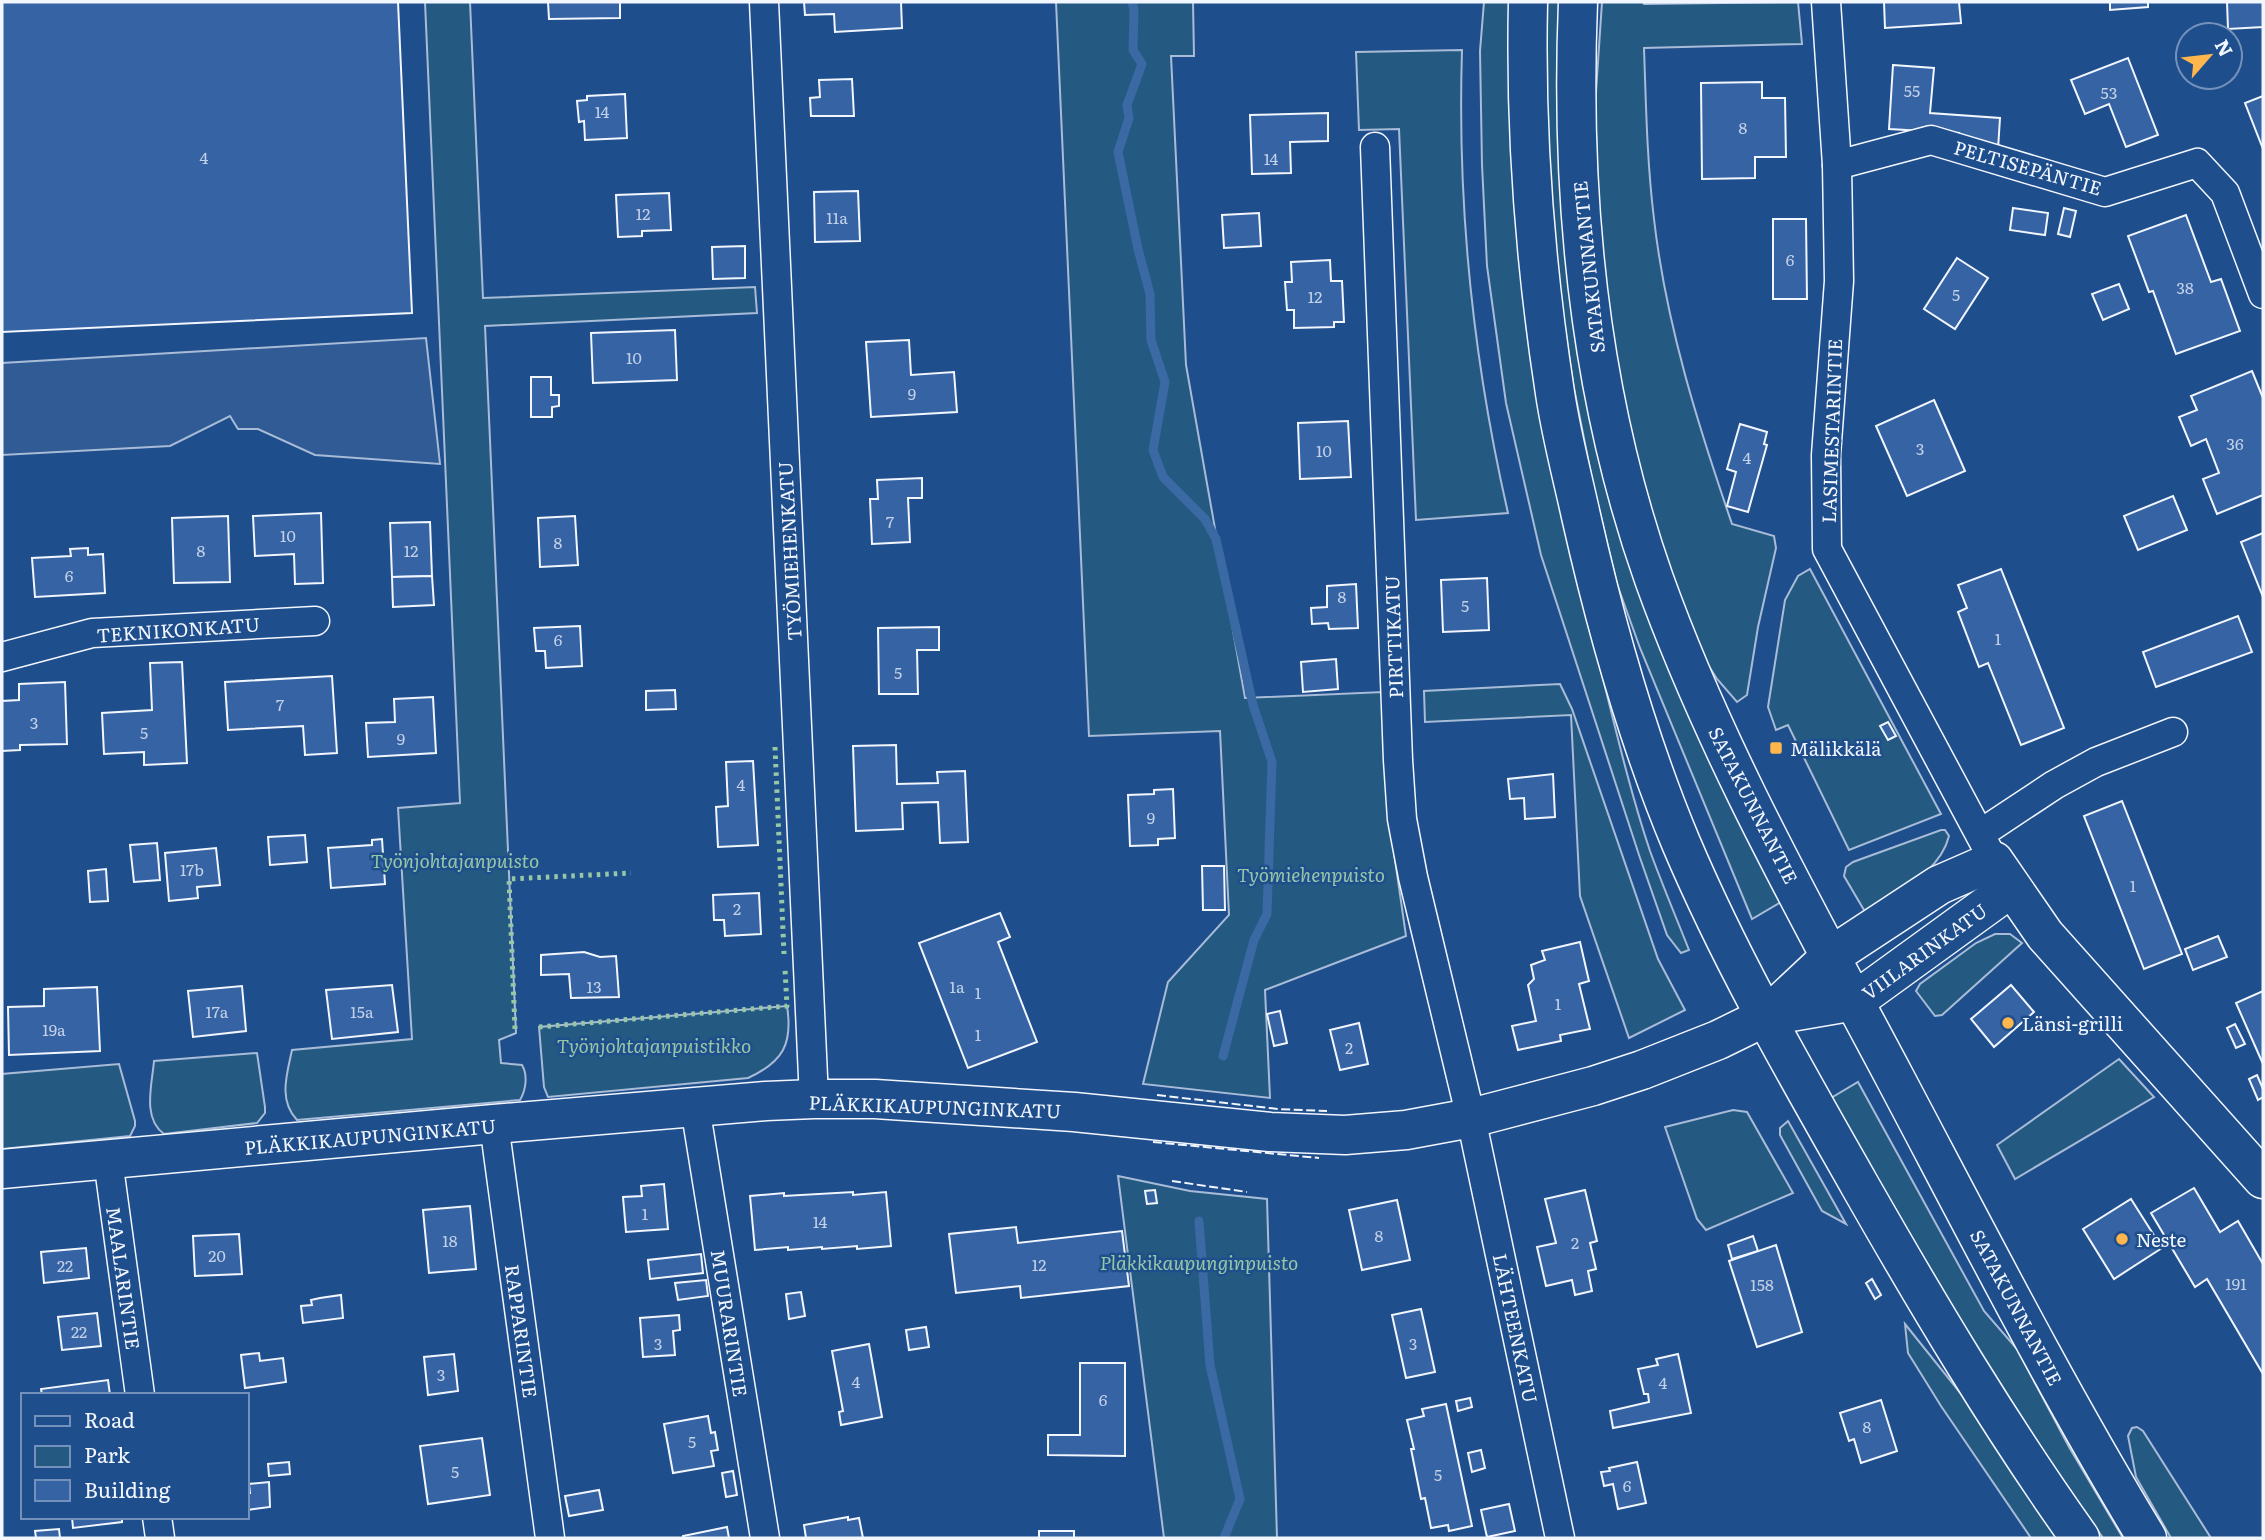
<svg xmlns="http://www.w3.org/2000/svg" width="2265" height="1540" font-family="Literata,serif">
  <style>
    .green { fill: #245a82; stroke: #a8bbd7; stroke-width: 2 }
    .parking { fill: #305b95; stroke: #a8bbd7; stroke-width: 2 }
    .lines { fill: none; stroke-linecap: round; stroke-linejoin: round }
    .stream { stroke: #3b69a3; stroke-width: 9 }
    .building { fill: #3563a3; stroke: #f2f6ff; stroke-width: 2 }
    .street-casing { stroke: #f2f6ff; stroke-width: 31 }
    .secondary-casing { stroke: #f2f6ff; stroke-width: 41 }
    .street { stroke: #1f4e8c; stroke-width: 28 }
    .secondary { stroke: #1f4e8c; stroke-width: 38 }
    .hedge { stroke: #97c8a6; stroke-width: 5; stroke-dasharray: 3.5 5; stroke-linecap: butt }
    .fence { stroke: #f2f6ff; stroke-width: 2; stroke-dasharray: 9 3.5; stroke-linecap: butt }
    .poi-dot { fill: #ffb74d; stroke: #1f4e8c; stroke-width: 2.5 }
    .labels { text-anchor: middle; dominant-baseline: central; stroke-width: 5; stroke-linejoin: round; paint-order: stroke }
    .number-label { font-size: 16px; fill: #c3d1e8 }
    .street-label { font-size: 19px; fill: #f2f6ff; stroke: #1f4e8c }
    .poi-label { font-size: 19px; fill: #f2f6ff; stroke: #1f4e8c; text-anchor: start }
    .park-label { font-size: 19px; font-style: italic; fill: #97c8a6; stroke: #1f4e8c }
  </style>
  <rect width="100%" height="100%" fill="#1f4e8c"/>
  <!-- green -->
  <g class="green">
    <path d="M425 2H470L483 298 755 287 757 313 485 326 516 1033 499 1040 501 1063 522 1065C528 1075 526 1090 520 1100L297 1120C278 1100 287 1074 292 1050L412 1039 398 808 460 803Z"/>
    <path d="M1056 2H1193L1194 56H1171L1186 365 1245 698 1383 692 1391 832 1406 936 1265 990 1270 1098 1143 1084 1168 982 1229 915 1220 731 1089 736Z"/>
    <path d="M1484 2H1510C1502 215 1539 425 1591 631 1610 704 1626 779 1650 851 1662 884 1676 917 1689 950L1681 953 1667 935 1639 855 1541 555 1506 403 1487 266 1482 165 1480 51Z"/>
    <path d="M1546 2H1559L1570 264 1781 902 1752 919 1640 648 1617 584 1593 484 1573 383 1556 267 1547 147Z"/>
    <path d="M1602 2H1643L1644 4 1798 2 1802 44 1644 48C1646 105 1647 162 1654 219 1666 324 1698 425 1732 524L1774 536 1776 548 1758 627 1747 695 1737 702 1717 679 1700 652 1666 561 1631 441 1602 288 1595 107Z"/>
    <path d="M1462 50C1457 207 1473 360 1508 513L1416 520 1399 129 1359 130 1356 52Z"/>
    <path d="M1810 569 1941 814 1849 850 1788 725 1776 730 1768 707 1785 600 1798 576Z"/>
    <path d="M1560 684 1572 709 1658 959 1685 1010 1629 1038 1580 896 1571 715 1425 722 1424 691Z"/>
    <path d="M1941 830H1945L1949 836C1940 873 1897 892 1868 913L1864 910 1844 876 1846 867 1853 862Z"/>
    <path d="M1995 934H2010L2022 943 1942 1015 1935 1016 1916 991 1920 984 1976 943Z"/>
    <path d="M787 1006C793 1044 783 1062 748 1078L548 1097 544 1087 539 1027Z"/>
    <path d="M257 1053 265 1107V1113L257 1123 164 1134C142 1118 152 1085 154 1061Z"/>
    <path d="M2119 1059 2154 1097 2015 1179 1997 1145Z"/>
    <path d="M119 1064 135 1121V1126L130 1136 2 1149V1074Z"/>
    <path d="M1858 1082 1984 1311 2017 1349 2069 1447 2123 1538H2103L2049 1460 1966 1330 1831 1098Z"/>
    <path d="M1733 1110 1747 1112 1793 1193 1706 1230 1697 1219 1665 1127Z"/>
    <path d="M1788 1121 1846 1224 1822 1211 1780 1135V1128Z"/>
    <path d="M1118 1176 1190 1191 1267 1199 1277 1538H1164Z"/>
    <path d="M1905 1324 1962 1395 2060 1538H2031L1941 1406 1908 1353Z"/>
    <path d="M2137 1427 2143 1431 2211 1538H2171L2136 1477 2128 1436 2132 1428Z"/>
  </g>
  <!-- parking -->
  <path class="parking" d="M426 338 440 464 315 455 258 429H238L230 416 170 446 2 455V363Z"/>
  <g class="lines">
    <!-- stream -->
    <g class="stream">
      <path d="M1132 2 1134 10 1133 50 1142 64 1127 105 1129 118 1118 152 1138 249 1150 294 1151 340 1165 382 1153 450 1163 477 1205 519 1216 539 1253 705 1272 762 1267 914 1254 940 1223 1056"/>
      <path d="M1199 1221 1210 1365 1240 1499 1224 1538"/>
    </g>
  </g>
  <!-- building -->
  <g class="building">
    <path d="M2 2H398L412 313 2 332Z"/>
    <path d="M548 2H620V18L549 19Z"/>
    <path d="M804 2H901L902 28 835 32 834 14 805 15Z"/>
    <path d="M1884 2H1959L1961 23 1885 28Z"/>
    <path d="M2110 2H2148V7L2110 10Z"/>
    <path d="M2227 2H2263V27L2228 29Z"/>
    <path d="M2128 58 2158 135 2126 147 2109 104 2085 114 2071 80Z"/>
    <path d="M1893 65 1934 68 1930 113 2000 118 1998 149 1958 147 1959 133 1889 129Z"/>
    <path d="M852 79 854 116H811L810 98 820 97 819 80Z"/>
    <path d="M1762 82V98H1785L1786 157H1755V178L1702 179 1701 83Z"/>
    <path d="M625 94 627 138 585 140 584 121 579 122 577 101 587 100V96Z"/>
    <path d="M2263 96V149L2245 103Z"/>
    <path d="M1328 113V141L1290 142 1291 173 1252 174 1250 115Z"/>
    <path d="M858 191 860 241 815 242 814 192Z"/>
    <path d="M669 193 671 230 642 231V236L618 237 616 195Z"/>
    <path d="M2013 208 2048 213 2045 235 2010 230Z"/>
    <path d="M2064 208 2076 211 2070 237 2058 234Z"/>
    <path d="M1259 213 1261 246 1224 248 1222 215Z"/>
    <path d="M2186 215 2211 282 2221 279 2240 331 2176 354 2153 291 2149 292 2128 236Z"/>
    <path d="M1773 219H1806L1807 299H1773Z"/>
    <path d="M745 246V278L713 279 712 247Z"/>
    <path d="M1957 258 1988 278 1955 329 1924 309Z"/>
    <path d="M1330 260 1331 281H1342L1344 322H1334V327L1294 328V310H1287L1285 282H1292L1291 262Z"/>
    <path d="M2119 284 2129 309 2103 320 2092 294Z"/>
    <path d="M675 330 677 380 593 383 591 333Z"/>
    <path d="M909 340 911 375 954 372 957 412 871 417 866 342Z"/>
    <path d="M2252 371 2263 398V495L2217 514 2203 479 2219 473 2206 439 2191 446 2179 417 2197 410 2191 396Z"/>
    <path d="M531 377H551V395H559V406L552 407V417H531Z"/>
    <path d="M1934 400 1965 471 1907 496 1876 426Z"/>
    <path d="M1348 421 1351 477 1300 479 1298 423Z"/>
    <path d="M1740 424 1767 432 1764 444 1767 445 1748 512 1727 506 1736 472 1727 469Z"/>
    <path d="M922 478V498H908L910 542 872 544 870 499H878L877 480Z"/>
    <path d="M2173 496 2187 530 2138 550 2124 516Z"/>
    <path d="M321 513 323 583 295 584 294 554 255 556 253 516Z"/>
    <path d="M228 516 230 582 174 583 172 518Z"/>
    <path d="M575 516 578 565 540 567 538 518Z"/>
    <path d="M430 522 432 576 392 577 390 523Z"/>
    <path d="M2263 533V597L2241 542Z"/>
    <path d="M88 548V555L103 554 105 593 35 597 32 558 71 556 70 549Z"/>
    <path d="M2001 569 2064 728 2021 745 1988 663 1979 667 1958 612 1967 608 1958 585Z"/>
    <path d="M432 576 434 605 393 607 392 577Z"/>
    <path d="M1487 578 1489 630 1443 632 1441 580Z"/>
    <path d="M1356 584 1358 628 1329 629 1328 623 1312 624 1311 608 1327 607V586Z"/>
    <path d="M2238 616 2252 652 2156 687 2143 652Z"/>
    <path d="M580 626 582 666 546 668 545 651H536L534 628Z"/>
    <path d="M939 627V650H917L918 694H879L878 628Z"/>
    <path d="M1336 659 1338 689 1303 692 1301 662Z"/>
    <path d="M182 662 187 763 144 765V752L104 754 102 713 152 710 150 663Z"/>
    <path d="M332 676 337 753 305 755 303 726 228 730 225 682Z"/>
    <path d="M65 682 67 744 20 745V750L2 751V701L19 700V684Z"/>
    <path d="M675 690 676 709 646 710V691Z"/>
    <path d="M433 697 436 753 368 757 366 723 395 722 394 699Z"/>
    <path d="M1888 722 1896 736 1888 740 1880 726Z"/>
    <path d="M896 745 897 784 938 783 937 772 965 771 968 842 940 843 938 802 902 803 903 829 856 831 853 746Z"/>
    <path d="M753 761 758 845 718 847 716 807 728 806 726 762Z"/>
    <path d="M1553 774 1555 817 1525 819 1524 798 1510 799 1508 779Z"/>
    <path d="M1173 789 1175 838 1158 839V845L1130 846 1128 795 1154 794V790Z"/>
    <path d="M2122 801 2182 954 2144 969 2084 816Z"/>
    <path d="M305 835 307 862 270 865 268 837Z"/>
    <path d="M382 839 385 884 331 888 328 848 372 845V840Z"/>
    <path d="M157 843 160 880 134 882 130 845Z"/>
    <path d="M216 848 220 885 197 887 198 898 169 901 165 853Z"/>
    <path d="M1202 866H1224L1225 910H1203Z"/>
    <path d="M106 869 108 901 90 902 88 871Z"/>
    <path d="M759 893 761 934 725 936 724 920H714L713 895Z"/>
    <path d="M1000 913 1010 937 998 942 1037 1042 968 1068 919 943Z"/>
    <path d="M2218 936 2227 957 2193 970 2185 949Z"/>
    <path d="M1580 942 1589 981 1579 984 1590 1029 1560 1035 1561 1041 1518 1050 1512 1026 1536 1021 1528 985 1534 979 1531 965 1545 960 1542 951Z"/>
    <path d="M584 952 600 957 616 956 619 997 571 998 569 974 541 975V955Z"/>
    <path d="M392 985 398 1032 332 1039 326 990Z"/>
    <path d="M2011 985 2034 1012 1994 1047 1971 1019Z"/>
    <path d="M242 986 246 1031 193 1037 188 991Z"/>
    <path d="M97 987 100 1051 9 1055 8 1007 44 1006V989Z"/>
    <path d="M2263 991V1064L2236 1003Z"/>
    <path d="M1280 1011 1287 1043 1274 1046 1267 1014Z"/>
    <path d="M1359 1023 1368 1064 1340 1070 1330 1030Z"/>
    <path d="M2235 1024 2245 1044 2236 1048 2227 1028Z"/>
    <path d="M2257 1075 2263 1089V1097L2258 1100 2249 1079Z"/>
    <path d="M664 1184 668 1229 626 1232 623 1197 642 1196 641 1186Z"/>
    <path d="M2194 1188 2220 1232 2238 1221 2263 1264V1374L2207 1279 2195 1287 2151 1213Z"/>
    <path d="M1155 1190 1157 1203 1147 1204 1145 1191Z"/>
    <path d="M1585 1190 1597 1241 1590 1243 1596 1269 1588 1271 1592 1291 1575 1295 1572 1280 1546 1286 1537 1247 1556 1243 1545 1199Z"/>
    <path d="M853 1192V1195L886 1192 891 1246 857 1249V1246L822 1249V1247L788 1250V1247L755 1250 750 1196 784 1193V1196Z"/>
    <path d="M2131 1199 2162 1248 2114 1279 2083 1229Z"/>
    <path d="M1397 1200 1410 1260 1362 1270 1349 1210Z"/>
    <path d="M470 1206 476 1269 429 1273 423 1210Z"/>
    <path d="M1016 1227 1018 1243 1122 1231 1129 1286 1021 1298 1020 1286 956 1293 949 1234Z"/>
    <path d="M239 1234 242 1274 195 1276 193 1236Z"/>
    <path d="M1753 1236 1758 1251 1732 1259 1728 1245Z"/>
    <path d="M1776 1245 1802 1332 1757 1347 1729 1261Z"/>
    <path d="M86 1248 89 1278 44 1283 41 1252Z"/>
    <path d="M701 1254 703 1273 650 1279 648 1260Z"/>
    <path d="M1872 1279 1881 1295 1875 1299 1866 1283Z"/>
    <path d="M706 1280 708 1296 678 1300 675 1283Z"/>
    <path d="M801 1292 805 1316 789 1319 786 1294Z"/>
    <path d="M341 1295 343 1318 303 1323 301 1306 312 1305 311 1300 320 1298Z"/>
    <path d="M1421 1309 1435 1372 1406 1378 1392 1315Z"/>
    <path d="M97 1313 101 1346 62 1350 58 1317Z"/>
    <path d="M679 1315 680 1330 673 1331 675 1355 643 1357 640 1318Z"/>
    <path d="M926 1327 929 1347 909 1350 906 1330Z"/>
    <path d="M869 1344 882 1417 841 1425 839 1412 843 1411 832 1351Z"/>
    <path d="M259 1353 260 1361 283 1358 286 1382 245 1388 241 1355Z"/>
    <path d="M454 1354 458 1391 428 1395 424 1357Z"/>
    <path d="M1678 1354 1691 1413 1613 1428 1610 1411 1649 1402 1648 1394H1644L1638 1369 1658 1365 1656 1359Z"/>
    <path d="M1080 1363H1125V1456L1048 1455V1435H1080Z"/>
    <path d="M108 1380 110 1395H42L41 1389Z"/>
    <path d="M1470 1398 1472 1407 1458 1411 1456 1401Z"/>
    <path d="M1881 1400 1897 1451 1861 1463 1854 1439 1849 1441 1840 1413Z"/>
    <path d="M1446 1404 1472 1526 1449 1531 1448 1525 1431 1528 1425 1498 1421 1499 1411 1449H1414L1407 1420 1424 1416 1422 1409Z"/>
    <path d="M708 1416 711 1433 715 1432 718 1450 711 1451 714 1466 673 1473 664 1424Z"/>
    <path d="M482 1438 490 1495 428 1504 420 1446Z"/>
    <path d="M1481 1450 1485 1468 1472 1472 1468 1453Z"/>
    <path d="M289 1462 290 1474 269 1476 268 1464Z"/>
    <path d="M1637 1462 1646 1503 1618 1509 1613 1484 1604 1486 1601 1472 1610 1471 1609 1468Z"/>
    <path d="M733 1471 737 1495 726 1497 722 1473Z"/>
    <path d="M269 1482 270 1507 247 1510V1493H250L249 1484Z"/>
    <path d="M599 1490 603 1510 569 1516 565 1496Z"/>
    <path d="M1509 1504 1515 1531 1487 1537 1481 1510Z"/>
    <path d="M72 1517H122V1522L73 1528Z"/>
    <path d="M848 1517V1520L859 1518 863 1538H806L804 1525Z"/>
    <path d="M727 1527 729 1538H683V1536Z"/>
    <path d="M59 1529 60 1538H36L35 1531Z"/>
    <rect x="1039" y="1531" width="35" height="7"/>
  </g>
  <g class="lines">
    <!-- street casing -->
    <g class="street-casing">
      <g id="street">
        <path d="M764 2 814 1099"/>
        <path d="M1826 2 1837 165 1839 281 1826 455 1827 549 1994 861"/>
        <path d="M1375 147 1398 760 1402 819 1413 877 1471 1118 1560 1538"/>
        <path d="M1837 165 1931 140 2105 192 2197 163 2225 193 2263 294"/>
        <path d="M2 657 92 633 315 621"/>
        <path d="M1980 834 2054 785 2096 762 2173 732"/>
        <path d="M695 1107 765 1538"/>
        <path d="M494 1124 550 1538"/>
        <path d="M108 1160 140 1395"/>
        <path d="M157 1517 160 1538"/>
      </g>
    </g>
    <!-- secondary casing -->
    <g class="secondary-casing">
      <g id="secondary">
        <path d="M1528 2C1525 133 1535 263 1555 393 1561 434 1572 475 1581 516 1606 627 1637 738 1681 843 1731 961 1796 1073 1859 1184 1928 1305 1999 1424 2080 1538"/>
        <path d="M1578 2C1570 196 1589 395 1654 579 1716 752 1808 914 1894 1076 1976 1231 2056 1388 2147 1538"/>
        <path d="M1767 1016 1855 1001 2011 888"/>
        <path d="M2 1169 494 1124 766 1101 814 1099H875L1074 1112 1270 1132 1345 1135 1406 1130 1471 1118 1593 1086 1642 1070 1718 1040 1767 1016 1831 956 1939 885 1994 861 2045 935 2263 1179"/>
      </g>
    </g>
    <!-- street -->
    <use href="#street" class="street"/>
    <!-- secondary -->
    <use href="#secondary" class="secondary"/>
    <!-- hedge -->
    <g class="hedge">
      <path d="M775 747 784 954"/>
      <path d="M539 1027 787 1006 785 969"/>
      <path d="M515 1029 509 879 631 873"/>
    </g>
    <!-- fence -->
    <g class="fence">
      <path d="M1157 1095 1278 1109 1327 1111"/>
      <path d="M1153 1142 1319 1158"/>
      <path d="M1172 1181 1247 1192"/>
    </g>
  </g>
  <!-- markers -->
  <g class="poi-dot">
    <rect x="1769" y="741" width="14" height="14" rx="3.5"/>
    <circle cx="2008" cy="1023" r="7"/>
    <circle cx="2122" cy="1239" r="7"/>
  </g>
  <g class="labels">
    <!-- number labels -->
    <g class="number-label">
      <text x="1912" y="90">55</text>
      <text x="2109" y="92">53</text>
      <text x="602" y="111">14</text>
      <text x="1743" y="127">8</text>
      <text x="204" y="157">4</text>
      <text x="1271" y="158">14</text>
      <text x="643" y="213">12</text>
      <text x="837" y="217">11a</text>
      <text x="1790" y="259">6</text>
      <text x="2185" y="287">38</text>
      <text x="1956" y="294">5</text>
      <text x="1315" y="296">12</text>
      <text x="634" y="357">10</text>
      <text x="912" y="393">9</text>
      <text x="2235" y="443">36</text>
      <text x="1920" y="448">3</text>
      <text x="1324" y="450">10</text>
      <text x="1747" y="457">4</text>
      <text x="890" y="521">7</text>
      <text x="288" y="535">10</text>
      <text x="558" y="542">8</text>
      <text x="201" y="550">8</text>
      <text x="411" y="550">12</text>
      <text x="69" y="575">6</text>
      <text x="1342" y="596">8</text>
      <text x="1465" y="605">5</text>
      <text x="1998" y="638">1</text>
      <text x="558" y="639">6</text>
      <text x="898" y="672">5</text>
      <text x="280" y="704">7</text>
      <text x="34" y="722">3</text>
      <text x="144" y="732">5</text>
      <text x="401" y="738">9</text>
      <text x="741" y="784">4</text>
      <text x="1151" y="817">9</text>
      <text x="192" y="869">17b</text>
      <text x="2133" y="885">1</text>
      <text x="737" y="908">2</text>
      <text x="594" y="986">13</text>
      <text x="957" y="986">1a</text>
      <text x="978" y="992">1</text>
      <text x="1558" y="1003">1</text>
      <text x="217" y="1011">17a</text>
      <text x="362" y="1011">15a</text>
      <text x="54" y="1029">19a</text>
      <text x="978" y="1034">1</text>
      <text x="1349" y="1047">2</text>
      <text x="645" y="1213">1</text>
      <text x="820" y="1221">14</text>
      <text x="1379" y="1235">8</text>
      <text x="450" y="1240">18</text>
      <text x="1575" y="1242">2</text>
      <text x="217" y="1255">20</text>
      <text x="1039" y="1264">12</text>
      <text x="65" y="1265">22</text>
      <text x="2236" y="1283">191</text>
      <text x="1762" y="1284">158</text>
      <text x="79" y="1331">22</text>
      <text x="658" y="1343">3</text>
      <text x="1413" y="1343">3</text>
      <text x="441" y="1374">3</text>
      <text x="856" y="1381">4</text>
      <text x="1663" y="1382">4</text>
      <text x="1103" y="1399">6</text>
      <text x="1867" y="1426">8</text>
      <text x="692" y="1441">5</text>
      <text x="455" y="1471">5</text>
      <text x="1438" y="1474">5</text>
      <text x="1627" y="1485">6</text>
    </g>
    <!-- street labels -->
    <g class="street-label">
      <text transform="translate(2028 167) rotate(16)">PELTISEPÄNTIE</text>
      <text transform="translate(1588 267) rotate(-96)">SATAKUNNANTIE</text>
      <text transform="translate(1831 431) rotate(-88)">LASIMESTARINTIE</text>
      <text transform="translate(789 551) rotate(-93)">TYÖMIEHENKATU</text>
      <text transform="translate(178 629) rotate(-4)">TEKNIKONKATU</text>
      <text transform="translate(1393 637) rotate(-92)">PIRTTIKATU</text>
      <text transform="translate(1754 805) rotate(63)">SATAKUNNANTIE</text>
      <text transform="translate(1924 951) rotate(-36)">VIILARINKATU</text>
      <text transform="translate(935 1106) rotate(2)">PLÄKKIKAUPUNGINKATU</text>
      <text transform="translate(370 1136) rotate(-5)">PLÄKKIKAUPUNGINKATU</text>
      <text transform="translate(124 1278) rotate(82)">MAALARINTIE</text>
      <text transform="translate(2017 1307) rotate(62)">SATAKUNNANTIE</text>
      <text transform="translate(730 1323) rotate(81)">MUURARINTIE</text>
      <text transform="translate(1516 1328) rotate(78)">LÄHTEENKATU</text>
      <text transform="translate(522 1331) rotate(82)">RAPPARINTIE</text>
    </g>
    <!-- poi labels -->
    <g class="poi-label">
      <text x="1790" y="748">Mälikkälä</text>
      <text x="2022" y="1023">Länsi-grilli</text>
      <text x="2136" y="1239">Neste</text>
    </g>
    <!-- park labels -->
    <g class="park-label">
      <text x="455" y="860">Työnjohtajanpuisto</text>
      <text x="1311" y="874">Työmiehenpuisto</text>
      <text x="654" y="1045">Työnjohtajanpuistikko</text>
      <text x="1199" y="1262">Pläkkikaupunginpuisto</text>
    </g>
  </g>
  <!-- border -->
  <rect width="2265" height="1540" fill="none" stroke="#f2f6ff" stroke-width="7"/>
  <!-- legend -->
  <rect x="21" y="1393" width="228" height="126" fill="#1f4e8c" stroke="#7391ba" stroke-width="2"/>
  <rect x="35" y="1416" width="35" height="10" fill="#1f4e8c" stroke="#7391ba" stroke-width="2"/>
  <text x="84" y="1428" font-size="21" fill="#f2f6ff">Road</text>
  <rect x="35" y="1446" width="35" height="21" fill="#245a82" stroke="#7391ba" stroke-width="2"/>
  <text x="84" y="1463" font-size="21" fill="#f2f6ff">Park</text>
  <rect x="35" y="1480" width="35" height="21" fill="#3563a3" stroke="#7391ba" stroke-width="2"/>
  <text x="84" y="1498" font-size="21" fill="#f2f6ff">Building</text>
  <!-- north arrow -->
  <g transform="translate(2209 56) rotate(62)"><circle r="33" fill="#1f4e8c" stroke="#7391ba" stroke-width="2"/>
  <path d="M0-5L12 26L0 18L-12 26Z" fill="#ffb74d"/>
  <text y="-10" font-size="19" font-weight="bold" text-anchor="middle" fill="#f2f6ff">N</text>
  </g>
</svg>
